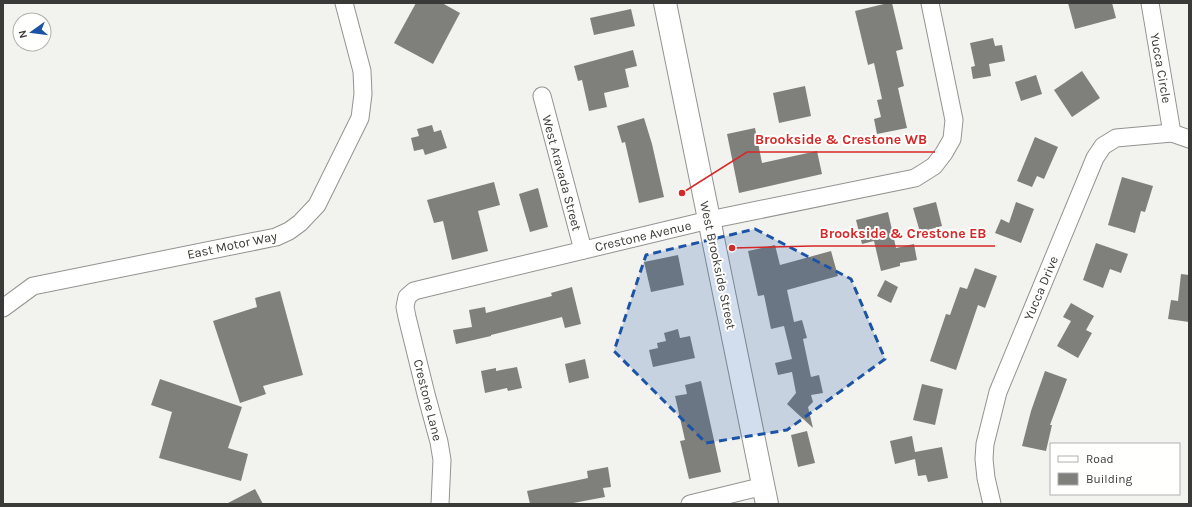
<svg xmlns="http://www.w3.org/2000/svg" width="1192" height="507" font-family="Karla,sans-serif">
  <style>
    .building { fill: #7f7f7c }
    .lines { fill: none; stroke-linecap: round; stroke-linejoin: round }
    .street-casing { stroke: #939491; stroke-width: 19 }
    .secondary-casing { stroke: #939491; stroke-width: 24 }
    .street { stroke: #fff; stroke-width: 17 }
    .secondary { stroke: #fff; stroke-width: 22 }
    .marked { fill: #1c53a5; fill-opacity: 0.2; stroke: #1c53a5; stroke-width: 3; stroke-dasharray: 8 5; stroke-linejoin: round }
    .labels { text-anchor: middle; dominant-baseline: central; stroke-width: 4; stroke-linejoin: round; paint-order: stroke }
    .street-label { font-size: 13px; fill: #3a3a38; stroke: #fffffe }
    .leader { fill: none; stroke: #d62828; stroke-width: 1.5 }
    .callout-dot { fill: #d62828; stroke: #fffffe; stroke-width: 1.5 }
    .callout-label { font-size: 14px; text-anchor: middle; font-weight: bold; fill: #d62828; stroke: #fffffe; stroke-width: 4; stroke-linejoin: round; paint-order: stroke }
  </style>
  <rect width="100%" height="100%" fill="#f2f2ef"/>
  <!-- building -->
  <g class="building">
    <path d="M416 3H442L460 13 433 64 394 43Z"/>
    <path d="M888 3H892L903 49 896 51 904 86 898 88 907 128 877 134 874 119 881 117 877 100 882 99 874 63 868 65 855 11Z"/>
    <path d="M1068 3H1112L1116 18 1075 29Z"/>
    <path d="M631 9 635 26 594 35 590 18Z"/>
    <path d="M993 38 995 46 1002 45 1005 61 989 64 991 76 973 79 971 67 975 66 970 43Z"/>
    <path d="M633 50 637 66 625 69 629 87 604 93 607 107 589 111 582 80 578 81 574 66Z"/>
    <path d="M1082 71 1100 98 1072 117 1054 90Z"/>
    <path d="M1036 75 1042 94 1021 101 1015 82Z"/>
    <path d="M805 86 811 116 779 123 773 93Z"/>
    <path d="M644 118 652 144 664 197 639 203 625 142 622 143 617 126Z"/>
    <path d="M432 125 434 132 441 130 447 148 425 155 423 149 414 151 411 138 419 136 417 129Z"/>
    <path d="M755 128 762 163 817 151 822 174 739 193 727 134Z"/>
    <path d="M1035 137 1058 147 1044 179 1037 176 1032 187 1017 181Z"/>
    <path d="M1122 177 1153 186 1145 212 1141 211 1135 233 1108 225Z"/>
    <path d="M494 182 500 205 478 211 488 251 452 260 443 221 434 223 427 200Z"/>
    <path d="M538 188 548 227 530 232 519 194Z"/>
    <path d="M936 202 942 226 920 232 913 208Z"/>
    <path d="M1016 202 1034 209 1021 243 995 233 1001 219 1009 223Z"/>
    <path d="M888 212 896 248 914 244 917 260 900 263V266L881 271 874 241 862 244 856 220Z"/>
    <path d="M1096 243 1128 254 1121 273 1110 269 1103 288 1083 280Z"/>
    <path d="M775 245 780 265 831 251 838 276 787 290 794 322 802 320 807 338 803 339 811 377 819 375 823 393 811 395 813 402 808 407 813 428 787 404 796 393 792 372 778 375 775 363 792 359 784 326 771 329 764 295 758 296 748 251Z"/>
    <path d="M678 255 684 285 651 292 644 262Z"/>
    <path d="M975 268 997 276 985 308 978 305 956 370 930 361 946 314 950 315 960 287 967 289Z"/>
    <path d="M1181 274 1189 275V322L1168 319 1171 300 1178 301Z"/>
    <path d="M885 280 898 287 891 303 877 296Z"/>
    <path d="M572 287 581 324 565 328 562 317 491 335V336L456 344 453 330 472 327 469 310 485 307 486 313 552 296 551 293Z"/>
    <path d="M280 291 303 375 263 386 266 394 240 403 213 321 257 307 255 298Z"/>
    <path d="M1071 303 1094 316 1086 330 1092 333 1078 358 1057 346 1071 321 1063 317Z"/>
    <path d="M678 329 680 338 690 336 695 358 653 367 649 350 658 348 657 343 666 341 664 333Z"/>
    <path d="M585 359 589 378 569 383 565 364Z"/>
    <path d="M517 367 522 388 508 391 507 388 485 393 481 371 496 368V371Z"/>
    <path d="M1045 371 1067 379 1050 425H1052L1046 451 1022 446 1031 411Z"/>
    <path d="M160 379 242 407 228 448 248 454 241 481 159 458 172 412 151 405Z"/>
    <path d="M701 381 721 472 689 479 680 441 685 440 675 396 687 394 685 385Z"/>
    <path d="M922 384 943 389 935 425 913 420Z"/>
    <path d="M807 431 815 463 798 467 791 435Z"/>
    <path d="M912 436 915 452 942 447 948 478 928 482 926 475 918 476 915 459 895 464 890 441Z"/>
    <path d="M608 467 611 487 603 488 605 497 568 504H530L527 491 588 478 587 471Z"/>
    <path d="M255 489 263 504H226Z"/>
  </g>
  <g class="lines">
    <!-- street casing -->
    <g class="street-casing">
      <g id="street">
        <path d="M1150 3 1172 133"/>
        <path d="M542 96 583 250"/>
        <path d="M3 308 33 286 276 237 289 231 300 223 317 205 360 118 363 94 362 71 344 3"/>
        <path d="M440 504 442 460 439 442 426 394 407 317 405 307 407 297 414 291 422 289 709 220 915 178 934 166 944 153 952 139 954 120 930 3"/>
        <path d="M690 504 764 486"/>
        <path d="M992 504 986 478 984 459 985 444 998 392 1095 158 1103 146 1116 138 1172 133 1189 139"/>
      </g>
    </g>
    <!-- secondary casing -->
    <g class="secondary-casing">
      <path id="secondary" d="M665 3 767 504"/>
    </g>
    <!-- street -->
    <use href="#street" class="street"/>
    <!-- secondary -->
    <use href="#secondary" class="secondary"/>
  </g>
  <!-- marked area -->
  <path class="marked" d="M755 229 851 279 885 359 787 430 706 443 614 351 646 255Z"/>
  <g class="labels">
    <!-- street labels -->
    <g class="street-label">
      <text transform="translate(1161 68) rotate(80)">Yucca Circle</text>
      <text transform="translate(562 173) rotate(75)">West Aravada Street</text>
      <text transform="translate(643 236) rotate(-13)">Crestone Avenue</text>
      <text transform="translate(232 245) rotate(-12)">East Motor Way</text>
      <text transform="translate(718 265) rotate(78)">West Brookside Street</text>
      <text transform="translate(1041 288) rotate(-67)">Yucca Drive</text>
      <text transform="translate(428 400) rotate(76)">Crestone Lane</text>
    </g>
  </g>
  <!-- callouts -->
  <path class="leader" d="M682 193L747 152H935M732 248L812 246H995"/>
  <g class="callout-dot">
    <circle cx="682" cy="193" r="4"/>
    <circle cx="732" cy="248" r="4"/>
  </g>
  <g class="callout-label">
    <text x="841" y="144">Brookside &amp; Crestone WB</text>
    <text x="903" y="238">Brookside &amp; Crestone EB</text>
  </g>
  <!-- border -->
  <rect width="1192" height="507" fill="none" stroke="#3a3a38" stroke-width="8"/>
  <!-- legend -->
  <rect x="1050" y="443" width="130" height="52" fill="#fffffe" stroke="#b0b0af"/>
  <rect x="1058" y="456" width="20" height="6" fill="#ffffff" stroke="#b0b0af"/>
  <text x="1086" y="463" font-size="12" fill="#3a3a38">Road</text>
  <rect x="1058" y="473" width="20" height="12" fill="#7f7f7c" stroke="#b0b0af"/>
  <text x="1086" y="483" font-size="12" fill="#3a3a38">Building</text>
  <!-- north arrow -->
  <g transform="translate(32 32) rotate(256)"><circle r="19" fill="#fffffe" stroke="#b0b0af"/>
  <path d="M0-3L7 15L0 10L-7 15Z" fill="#1c53a5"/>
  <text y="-6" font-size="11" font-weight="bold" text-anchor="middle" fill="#3a3a38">N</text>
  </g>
</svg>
